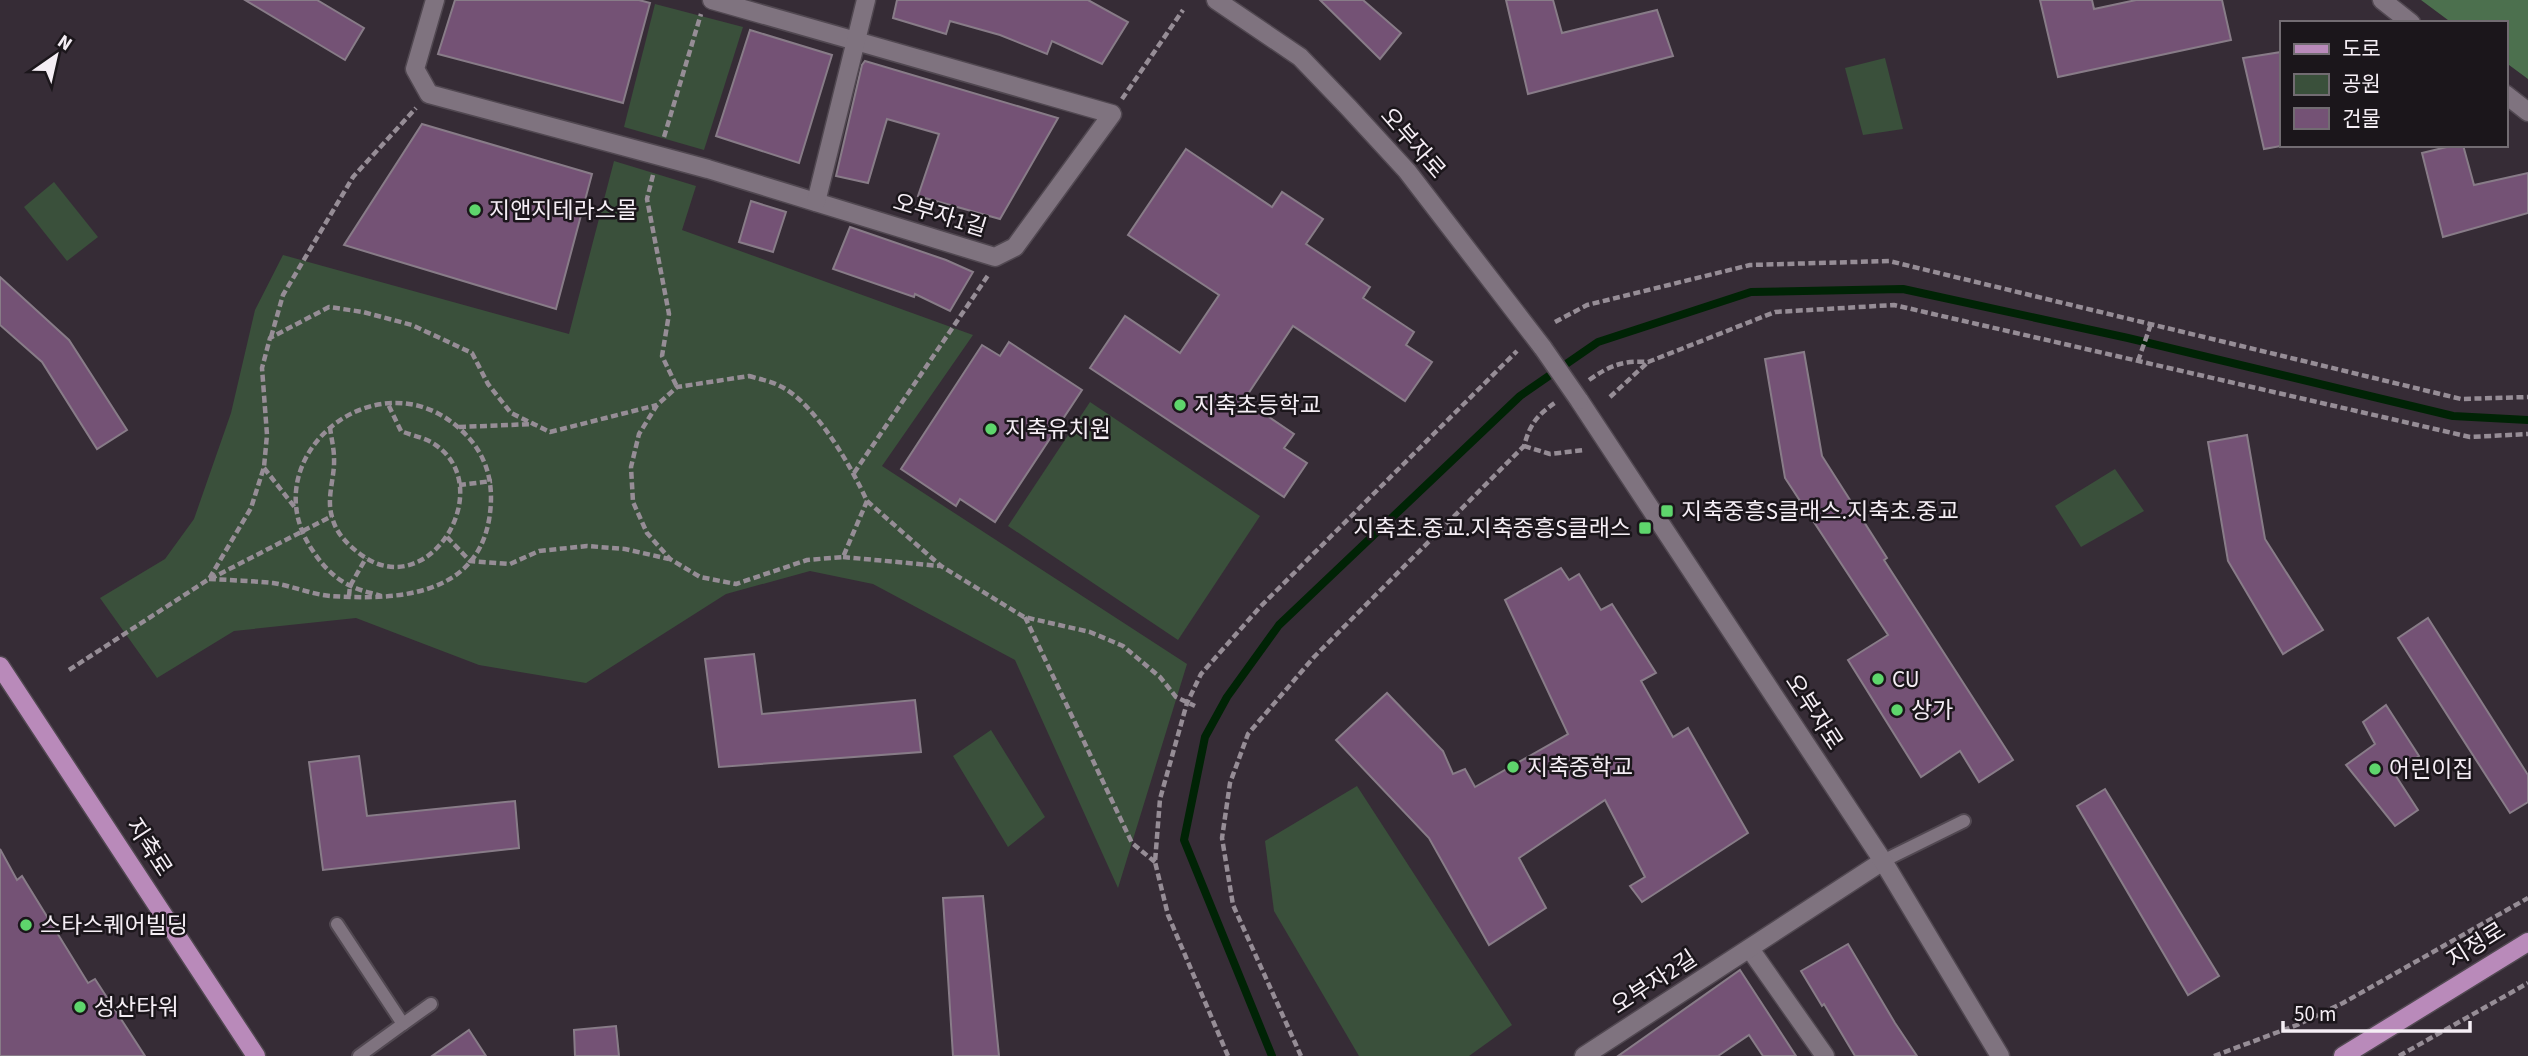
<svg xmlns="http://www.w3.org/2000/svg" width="2528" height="1056" font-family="'Source Sans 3','Noto Sans KR',sans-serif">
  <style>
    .green { fill: #3a503b }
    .forest { fill: #4c704e }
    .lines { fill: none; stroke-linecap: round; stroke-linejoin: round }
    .stream { stroke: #002305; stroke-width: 8 }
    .building { fill: #745275; stroke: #887c88; stroke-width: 2 }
    .service-casing { stroke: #514851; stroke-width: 16 }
    .minor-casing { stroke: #514851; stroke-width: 21 }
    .secondary-casing { stroke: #514851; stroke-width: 21 }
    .primary-casing { stroke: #514851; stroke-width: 21 }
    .path { stroke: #968d96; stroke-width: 4.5; stroke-dasharray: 7 3.5; stroke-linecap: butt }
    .service { stroke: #7f737f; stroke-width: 12 }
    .minor { stroke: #7f737f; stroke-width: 18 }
    .secondary { stroke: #7f737f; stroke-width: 18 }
    .primary { stroke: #b98aba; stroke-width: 18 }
    .secondary-bridge-casing { stroke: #514851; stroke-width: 21; stroke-linecap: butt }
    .secondary-bridge { stroke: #7f737f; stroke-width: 18 }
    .poi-dot { fill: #5ed56c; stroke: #1b161b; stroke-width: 2.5 }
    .labels { text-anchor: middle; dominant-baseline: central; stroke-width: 5; stroke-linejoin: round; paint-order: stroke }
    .street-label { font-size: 23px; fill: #f5eef5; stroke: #1b161b }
    .poi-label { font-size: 23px; fill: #f5eef5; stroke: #1b161b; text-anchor: start }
  </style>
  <rect width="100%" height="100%" fill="#362c36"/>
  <!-- green -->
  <g class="green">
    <path d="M655 4 743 27 704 150 624 127Z"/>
    <path d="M1885 58 1903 129 1863 135 1845 68Z"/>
    <path d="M614 161 696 186 682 230 973 335 882 466 1187 664 1118 888 1015 660 873 584 810 571 726 594 586 683 479 665 356 618 234 631 157 678 100 598 165 559 194 519 231 413 255 310 283 255 569 334Z"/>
    <path d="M54 182 98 237 67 261 24 207Z"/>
    <path d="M1090 402 1260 516 1178 640 1008 526Z"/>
    <path d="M2115 469 2144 511 2081 547 2055 506Z"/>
    <path d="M991 730 1045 817 1008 847 953 756Z"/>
    <path d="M1357 786 1512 1025 1469 1056H1359L1274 911 1265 841Z"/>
  </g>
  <!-- forest -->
  <path class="forest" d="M2421 0H2528V79L2505 62V23H2452Z"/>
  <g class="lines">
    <!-- stream -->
    <path class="stream" d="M1272 1056 1184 840 1205 737 1227 697 1279 625 1520 396 1598 342 1751 292 1903 289 2128 338 2453 416 2528 420"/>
  </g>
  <!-- building -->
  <g class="building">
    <path d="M245 0H317L364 28 345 60Z"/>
    <path d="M455 0H639L650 3 623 103 438 54Z"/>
    <path d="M897 0H1088L1128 22 1102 64 1052 41 1047 54 1000 35 950 21 946 34 893 18Z"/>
    <path d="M1320 0H1363L1401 33 1380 59Z"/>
    <path d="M1506 0H1553L1562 33 1657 10 1673 56 1528 94Z"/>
    <path d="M2040 0H2092L2094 9 2136 0H2222L2231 40 2058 77Z"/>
    <path d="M750 30 832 55 799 163 716 136Z"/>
    <path d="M2281 52V146L2264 149 2243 58Z"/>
    <path d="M865 61 1058 118 1000 219 918 196 939 134 887 119 868 183 836 176 862 65Z"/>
    <path d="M422 124 592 174 556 309 344 245Z"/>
    <path d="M2455 145H2463L2474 185 2528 173V213L2443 237 2422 153Z"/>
    <path d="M1186 149 1272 207 1282 192 1323 219 1306 244 1370 287 1363 298 1414 332 1406 345 1432 362 1405 401 1293 326 1244 400 1294 434 1284 448 1307 463 1284 497 1090 368 1125 316 1180 353 1219 295 1128 235Z"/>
    <path d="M751 201 786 212 773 252 739 242Z"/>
    <path d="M850 227 946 260 973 272 950 311 915 294 914 297 833 269Z"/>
    <path d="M0 277 69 340 127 430 97 449 42 362 0 325Z"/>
    <path d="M1009 342 1082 390 995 522 960 499 956 506 901 469 982 345 1000 356Z"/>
    <path d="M1804 352 1822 456 1887 558 1884 560 2013 760 1979 782 1960 751 1921 777 1848 660 1888 635 1785 478 1765 359Z"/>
    <path d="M2247 435 2265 539 2323 630 2283 654 2228 561 2208 442Z"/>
    <path d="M1561 568 1569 580 1579 574 1601 610 1612 604 1656 673 1641 681 1673 737 1688 728 1748 833 1642 902 1630 886 1645 877 1605 800 1519 858 1546 908 1489 945 1429 838 1336 740 1387 693 1443 751 1453 774 1465 769 1475 787 1568 734 1505 600Z"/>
    <path d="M2428 618 2528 775V802L2510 813 2398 638Z"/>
    <path d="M754 654 762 714 915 700 921 752 719 767 705 659Z"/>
    <path d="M2386 705 2419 756 2394 773 2418 810 2395 826 2346 765 2375 744 2363 722Z"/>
    <path d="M359 756 367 816 515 801 519 848 323 870 309 762Z"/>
    <path d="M2105 789 2219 976 2188 995 2077 806Z"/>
    <path d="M0 849 17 880 22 876 88 983 95 979 145 1056H0Z"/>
    <path d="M983 896 999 1056H953L943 898Z"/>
    <path d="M1848 944 1895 1023 1917 1056H1855L1824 1004 1822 1006 1801 971Z"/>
    <path d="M1740 970 1796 1056H1763L1749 1035 1718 1056H1618Z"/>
    <path d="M616 1026 619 1056H575L574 1030Z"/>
    <path d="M469 1030 486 1056H432Z"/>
  </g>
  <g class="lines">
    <!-- service casing -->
    <g class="service-casing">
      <g id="service">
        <path d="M1883 861 1964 821"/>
        <path d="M337 924 403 1024 359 1056"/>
        <path d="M403 1024 431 1004"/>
      </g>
    </g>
    <!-- minor casing -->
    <g class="minor-casing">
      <g id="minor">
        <path d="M435 0 415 69 429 94 708 169 995 257 1015 247 1112 114 712 0"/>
        <path d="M2382 0 2411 23"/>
        <path d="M2505 94 2528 112"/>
        <path d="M816 202 866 0"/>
        <path d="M1750 949 1825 1056"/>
        <path d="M1584 1056 1883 861"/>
      </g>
    </g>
    <!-- secondary casing -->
    <g class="secondary-casing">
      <g id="secondary">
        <path d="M1216 0 1300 57 1349 108 1407 171 1543 348"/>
        <path d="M1579 400 1883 861 2000 1056"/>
      </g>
    </g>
    <!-- primary casing -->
    <g class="primary-casing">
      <g id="primary">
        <path d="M0 666 256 1056"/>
        <path d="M2343 1056 2528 942"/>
      </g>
    </g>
    <!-- path -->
    <g class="path">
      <path d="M1122 99 1183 10"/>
      <path d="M664 137 701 14"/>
      <path d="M653 175 647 199 669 314 662 356 677 387"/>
      <path d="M1555 322 1587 305 1750 265 1889 261 2461 399 2528 397"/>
      <path d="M271 337 283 295 353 177 416 108"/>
      <path d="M2138 361 2151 324"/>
      <path d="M749 376C759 379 771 381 780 386 815 403 851 466 867 501L843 557 807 560 736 584 700 577 670 559 647 533 633 502 631 467 639 434 657 405 677 387Z"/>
      <path d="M1589 380C1609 366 1623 360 1648 362L1775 312 1894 305 2470 437 2528 434"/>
      <path d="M1610 397 1647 363"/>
      <path d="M330 427C331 437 334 448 334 458 335 478 326 497 332 517 336 533 347 544 360 554 430 607 502 483 431 442 422 437 410 435 401 431L387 402"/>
      <path d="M459 427 534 424"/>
      <path d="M1524 446 1550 454 1584 450"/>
      <path d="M264 468 297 510"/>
      <path d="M854 473 989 274"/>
      <path d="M459 485 492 481"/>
      <path d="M867 501 941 566 1024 617 1090 632 1123 646 1160 677 1176 697 1195 706"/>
      <path d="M447 537 470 561 510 564 539 551 587 546 625 549 669 559"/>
      <path d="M843 557 940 566"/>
      <path d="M209 579C230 580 252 581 273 583 292 586 311 594 330 596 393 600 475 598 489 520 495 485 488 454 460 429 377 353 249 458 313 551 322 565 335 579 351 586 361 591 372 593 381 596"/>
      <path d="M210 579 332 516"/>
      <path d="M349 596 350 586 366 558"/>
      <path d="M1025 617 1132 843 1155 862"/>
      <path d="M69 670 209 579 251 508 264 467 267 435 262 368 270 338 329 307 363 312 412 325 472 353 488 384 511 413 550 432 657 405"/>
      <path d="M1228 1056 1168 915 1155 862 1160 799 1187 703 1201 674 1260 607 1517 351"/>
      <path d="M1301 1056 1233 905 1222 838 1230 783 1248 734 1314 657 1524 446C1530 424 1537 415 1556 402"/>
      <path d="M2214 1056 2297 1025 2343 1003 2528 898"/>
      <path d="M2399 1056 2528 983"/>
    </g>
    <!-- service -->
    <use href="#service" class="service"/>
    <!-- minor -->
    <use href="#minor" class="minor"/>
    <!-- secondary -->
    <use href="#secondary" class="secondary"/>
    <!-- primary -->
    <use href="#primary" class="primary"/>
    <!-- secondary-bridge casing -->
    <g class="secondary-bridge-casing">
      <path id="secondary-bridge" d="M1543 348 1579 400"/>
    </g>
    <!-- secondary-bridge -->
    <use href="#secondary-bridge" class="secondary-bridge"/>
  </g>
  <!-- markers -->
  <g class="poi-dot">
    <circle cx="475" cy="210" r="7"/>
    <circle cx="1180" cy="405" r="7"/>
    <circle cx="991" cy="429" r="7"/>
    <rect x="1660" y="504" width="14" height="14" rx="3.5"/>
    <rect x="1638" y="521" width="14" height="14" rx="3.5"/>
    <circle cx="1878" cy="679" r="7"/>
    <circle cx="1897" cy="710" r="7"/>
    <circle cx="1513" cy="767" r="7"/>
    <circle cx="2375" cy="769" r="7"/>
    <circle cx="26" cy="925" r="7"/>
    <circle cx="80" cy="1007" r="7"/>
  </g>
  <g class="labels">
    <!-- street labels -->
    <g class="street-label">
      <text transform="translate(1413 143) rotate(49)">오부자로</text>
      <text transform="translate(940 215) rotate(17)">오부자1길</text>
      <text transform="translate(1814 712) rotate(57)">오부자로</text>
      <text transform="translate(149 847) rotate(57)">지축로</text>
      <text transform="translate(2476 945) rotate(-32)">지정로</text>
      <text transform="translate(1654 982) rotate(-33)">오부자2길</text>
    </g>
    <!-- poi labels -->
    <g class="poi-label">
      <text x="489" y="210">지앤지테라스몰</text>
      <text x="1194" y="405">지축초등학교</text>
      <text x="1005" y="429">지축유치원</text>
      <text x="1681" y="511">지축중흥S클래스.지축초.중교</text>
      <text x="1631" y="528" text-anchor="end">지축초.중교.지축중흥S클래스</text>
      <text x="1892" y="679">CU</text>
      <text x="1911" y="710">상가</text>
      <text x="1527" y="767">지축중학교</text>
      <text x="2389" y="769">어린이집</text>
      <text x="40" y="925">스타스퀘어빌딩</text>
      <text x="94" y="1007">성산타워</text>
    </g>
  </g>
  <!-- legend -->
  <rect x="2280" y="21" width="228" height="126" fill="#1b161b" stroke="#726c72" stroke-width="2"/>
  <rect x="2294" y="44" width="35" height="10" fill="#b98aba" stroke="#726c72" stroke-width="2"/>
  <text x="2342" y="56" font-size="21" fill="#f5eef5">도로</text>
  <rect x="2294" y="74" width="35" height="21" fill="#3a503b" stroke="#726c72" stroke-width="2"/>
  <text x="2342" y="91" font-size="21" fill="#f5eef5">공원</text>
  <rect x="2294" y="108" width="35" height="21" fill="#745275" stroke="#726c72" stroke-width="2"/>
  <text x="2342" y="126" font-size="21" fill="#f5eef5">건물</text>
  <!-- north arrow -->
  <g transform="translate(56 56) rotate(34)" stroke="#1b161b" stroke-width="5" paint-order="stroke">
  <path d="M0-5L12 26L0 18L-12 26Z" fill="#f5eef5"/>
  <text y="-10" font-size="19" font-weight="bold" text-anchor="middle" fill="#f5eef5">N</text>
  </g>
  <!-- scale -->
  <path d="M2283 1021v10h187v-10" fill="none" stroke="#f5eef5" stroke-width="3.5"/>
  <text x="2294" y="1021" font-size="21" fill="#f5eef5" stroke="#1b161b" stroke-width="5" paint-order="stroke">50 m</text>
</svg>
